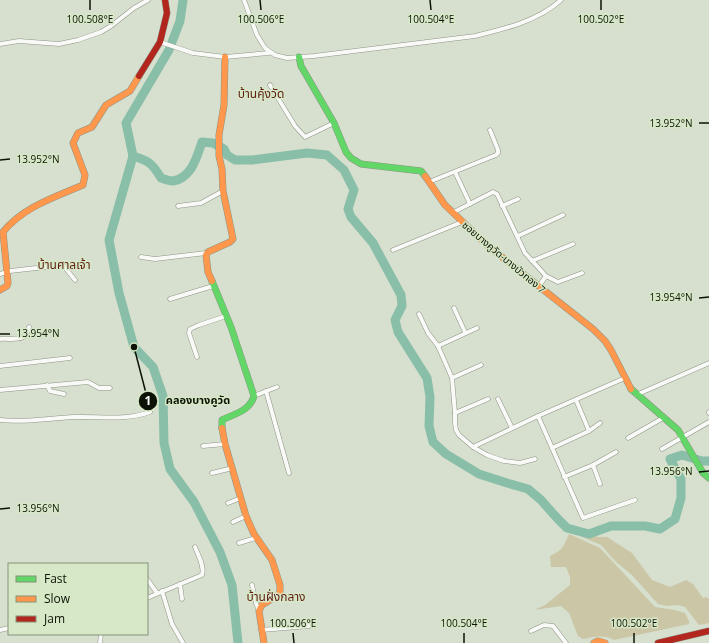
<svg xmlns="http://www.w3.org/2000/svg" width="709" height="643" font-family="'Open Sans','Noto Sans Thai',sans-serif">
  <style>
    .green { fill: #cbc6a6 }
    .lines { fill: none; stroke-linecap: round; stroke-linejoin: round }
    .river { stroke: #89bea8; stroke-width: 9 }
    .street-casing { stroke: #8d9485; stroke-width: 5 }
    .fast-casing { stroke: #8d9485; stroke-width: 7 }
    .slow-casing { stroke: #8d9485; stroke-width: 7 }
    .jam-casing { stroke: #8d9485; stroke-width: 7 }
    .street { stroke: #f9faf8; stroke-width: 4 }
    .fast { stroke: #63d668; stroke-width: 6 }
    .slow { stroke: #ff974d; stroke-width: 6 }
    .jam { stroke: #b3261e; stroke-width: 6 }
    .ticks { fill: none; stroke: #0c1206; stroke-width: 1.5 }
    .labels { text-anchor: middle; dominant-baseline: central; stroke-width: 3; stroke-linejoin: round; paint-order: stroke }
    .street-label { font-size: 10px; fill: #0c1206; stroke: #d6e8c6 }
    .quarter-label { font-size: 12px; fill: #5f1b15; stroke: #d6e8c6 }
    .ticks-label { font-size: 10px; text-anchor: middle; fill: #0c1206; stroke: #d6e8c6; stroke-width: 3; stroke-linejoin: round; paint-order: stroke }
    .leader { fill: none; stroke: #0c1206; stroke-width: 1.5 }
    .callout-dot { fill: #0c1206; stroke: #d6e8c6; stroke-width: 1.5 }
    .mark-label { font-size: 12px; text-anchor: middle; font-weight: bold; fill: #fff }
    .callout-label { font-size: 11px; text-anchor: middle; font-weight: bold; fill: #0c1206; stroke: #d6e8c6; stroke-width: 3; stroke-linejoin: round; paint-order: stroke }
  </style>
  <rect width="100%" height="100%" fill="#d7e0ce"/>
  <!-- green -->
  <g class="green">
    <path d="M571 532 599 537H607L632 553 652 580 670 587 686 580 693 584 703 598 706 597 709 599V623L699 625 685 607 678 605 667 606 658 604 632 575 616 562 601 545Z"/>
    <path d="M569 534 600 548 655 607 675 610 685 613 689 621V624L614 640C604 634 594 637 583 639L578 636 569 613 561 606 534 610 545 605 570 585V577L566 567H551L550 556C564 549 563 547 569 534Z"/>
  </g>
  <g class="lines">
    <!-- river -->
    <g class="river">
      <path d="M183 0 180 21 169 50 126 123 133 156 109 240 119 293 134 347 153 367 163 396 164 443 170 469 194 502 220 552 232 585 238 643"/>
      <path d="M133 156C149 161 152 163 161 178 164 179 169 181 173 181 192 178 197 156 202 142L213 143 224 149 227 155 235 160H252L307 153 327 155 344 170 354 190 348 209 351 217 373 243 401 295 402 306 395 320 398 332 427 378 430 397 429 426 433 442 446 454 479 474 507 483 528 489 541 500 557 518 567 528 589 534 611 526H645L660 529 675 519 681 498V479L670 459 682 455 702 461H709"/>
    </g>
    <!-- street casing -->
    <g class="street-casing">
      <g id="street">
        <path d="M244 0 257 35 265 48 275 55 287 58 314 56 475 36C504 29 538 21 561 0"/>
        <path d="M160 42 193 53 225 57 269 53"/>
        <path d="M0 44 19 41 59 44 78 40 101 32 111 26 134 8 148 0"/>
        <path d="M270 85 295 126 305 137 334 123"/>
        <path d="M455 172 470 204"/>
        <path d="M429 182 496 155 498 153V150L490 130"/>
        <path d="M178 206 201 203 223 191"/>
        <path d="M502 206 518 199"/>
        <path d="M452 213 493 192 497 194 525 253 546 276 558 282 582 273"/>
        <path d="M518 236 563 215"/>
        <path d="M393 250 462 222"/>
        <path d="M141 257 155 259 206 253"/>
        <path d="M532 261 573 244"/>
        <path d="M0 274 10 271 63 265 75 280"/>
        <path d="M539 286 546 276"/>
        <path d="M170 299 213 286"/>
        <path d="M454 308 465 332"/>
        <path d="M419 314 428 333 438 346 452 378 455 413V423L456 430 459 435 473 447 487 455 504 461 520 463 535 459"/>
        <path d="M0 339C14 338 26 343 29 327"/>
        <path d="M438 346 477 328"/>
        <path d="M197 357 189 333 190 329 199 325 226 316"/>
        <path d="M0 366 70 358"/>
        <path d="M452 378 481 365"/>
        <path d="M47 385 50 391 64 394"/>
        <path d="M0 390 88 382 99 388H110"/>
        <path d="M266 391 289 473"/>
        <path d="M636 395 709 363"/>
        <path d="M254 396 277 387"/>
        <path d="M498 399 512 428"/>
        <path d="M576 400 589 431"/>
        <path d="M709 412V413"/>
        <path d="M455 413 488 399"/>
        <path d="M538 416 583 518 635 500"/>
        <path d="M0 420C24 423 49 418 74 417 99 416 125 421 150 412"/>
        <path d="M628 438 663 418"/>
        <path d="M203 446 225 444"/>
        <path d="M473 447 538 416 625 378"/>
        <path d="M552 448 589 431 600 423"/>
        <path d="M662 449 709 422"/>
        <path d="M593 465 600 484"/>
        <path d="M212 473 233 468"/>
        <path d="M564 477 593 465 616 452"/>
        <path d="M228 503 241 498"/>
        <path d="M233 522 246 516"/>
        <path d="M239 543 256 538"/>
        <path d="M147 579 157 593"/>
        <path d="M180 584 182 599"/>
        <path d="M252 585 256 603 259 611"/>
        <path d="M162 591 172 624 183 643"/>
        <path d="M147 598 202 575C205 567 198 555 195 547"/>
        <path d="M0 630 9 628"/>
        <path d="M261 630 309 626"/>
        <path d="M531 631 544 625 553 626 566 643"/>
        <path d="M100 643 101 634"/>
      </g>
    </g>
    <!-- fast casing -->
    <g class="fast-casing">
      <g id="fast">
        <path d="M299 57 301 66 334 123 346 152 351 158 361 164 421 171 425 176"/>
        <path d="M212 281 231 327 254 396C250 411 234 414 222 420V428"/>
        <path d="M631 389 678 430 703 473 709 478"/>
      </g>
    </g>
    <!-- slow casing -->
    <g class="slow-casing">
      <g id="slow">
        <path d="M425 176 445 205 488 246 593 329 605 341 611 350 631 389"/>
        <path d="M212 281 208 272 206 255 208 252 230 242 233 239 223 191 222 169 219 156V135L224 105 225 57"/>
        <path d="M0 290 7 286 8 283 3 232C23 207 55 197 83 185L85 175 73 143 78 133 92 127 106 105 130 91 139 76"/>
        <path d="M222 428 225 444 246 516 254 534 272 560 280 585V592L278 595 262 605 259 611 264 643"/>
        <path d="M594 643 598 641 605 643"/>
      </g>
    </g>
    <!-- jam casing -->
    <g class="jam-casing">
      <g id="jam">
        <path d="M139 76 160 42 167 13 165 0"/>
        <path d="M658 643 709 631"/>
      </g>
    </g>
    <!-- street -->
    <use href="#street" class="street"/>
    <!-- fast -->
    <use href="#fast" class="fast"/>
    <!-- slow -->
    <use href="#slow" class="slow"/>
    <!-- jam -->
    <use href="#jam" class="jam"/>
  </g>
  <!-- ticks -->
  <path class="ticks" d="M90 0V10M260 0 261 10M430 0 431 10M601 0V10M699 123H709M0 160 10 159M699 298 709 297M0 334H10M699 472 709 471M0 509 10 508M293 633 294 643M464 633V643M634 633V643"/>
  <g class="labels">
    <!-- street labels -->
    <g class="street-label">
      <text transform="translate(504 257) rotate(40)">ซอยบางคูวัด-บางบัวทอง 7</text>
    </g>
    <!-- quarter labels -->
    <g class="quarter-label">
      <text x="261" y="93">บ้านคุ้งวัด</text>
      <text x="64" y="264">บ้านศาลเจ้า</text>
      <text x="276" y="596">บ้านฝั่งกลาง</text>
    </g>
  </g>
  <g class="ticks-label">
    <text x="90" y="23">100.508°E</text>
    <text x="261" y="23">100.506°E</text>
    <text x="431" y="23">100.504°E</text>
    <text x="601" y="23">100.502°E</text>
    <text x="671" y="127">13.952°N</text>
    <text x="38" y="163">13.952°N</text>
    <text x="671" y="301">13.954°N</text>
    <text x="38" y="337">13.954°N</text>
    <text x="671" y="475">13.956°N</text>
    <text x="38" y="512">13.956°N</text>
    <text x="293" y="627">100.506°E</text>
    <text x="464" y="627">100.504°E</text>
    <text x="634" y="627">100.502°E</text>
  </g>
  <!-- callouts -->
  <path class="leader" d="M134 347L148 401"/>
  <g class="callout-dot">
    <circle cx="134" cy="347" r="4"/>
    <circle cx="148" cy="401" r="10"/>
  </g>
  <g class="mark-label">
    <text x="148" y="405">1</text>
  </g>
  <g class="callout-label">
    <text x="198" y="404">คลองบางคูวัด</text>
  </g>
  <!-- legend -->
  <rect x="8" y="563" width="140" height="72" fill="#d6e8c6" stroke="#859279"/>
  <rect x="16" y="576" width="20" height="6" fill="#63d668" stroke="#859279"/>
  <text x="44" y="583" font-size="12" fill="#0c1206">Fast</text>
  <rect x="16" y="596" width="20" height="6" fill="#ff974d" stroke="#859279"/>
  <text x="44" y="603" font-size="12" fill="#0c1206">Slow</text>
  <rect x="16" y="616" width="20" height="6" fill="#b3261e" stroke="#859279"/>
  <text x="44" y="623" font-size="12" fill="#0c1206">Jam</text>
</svg>
